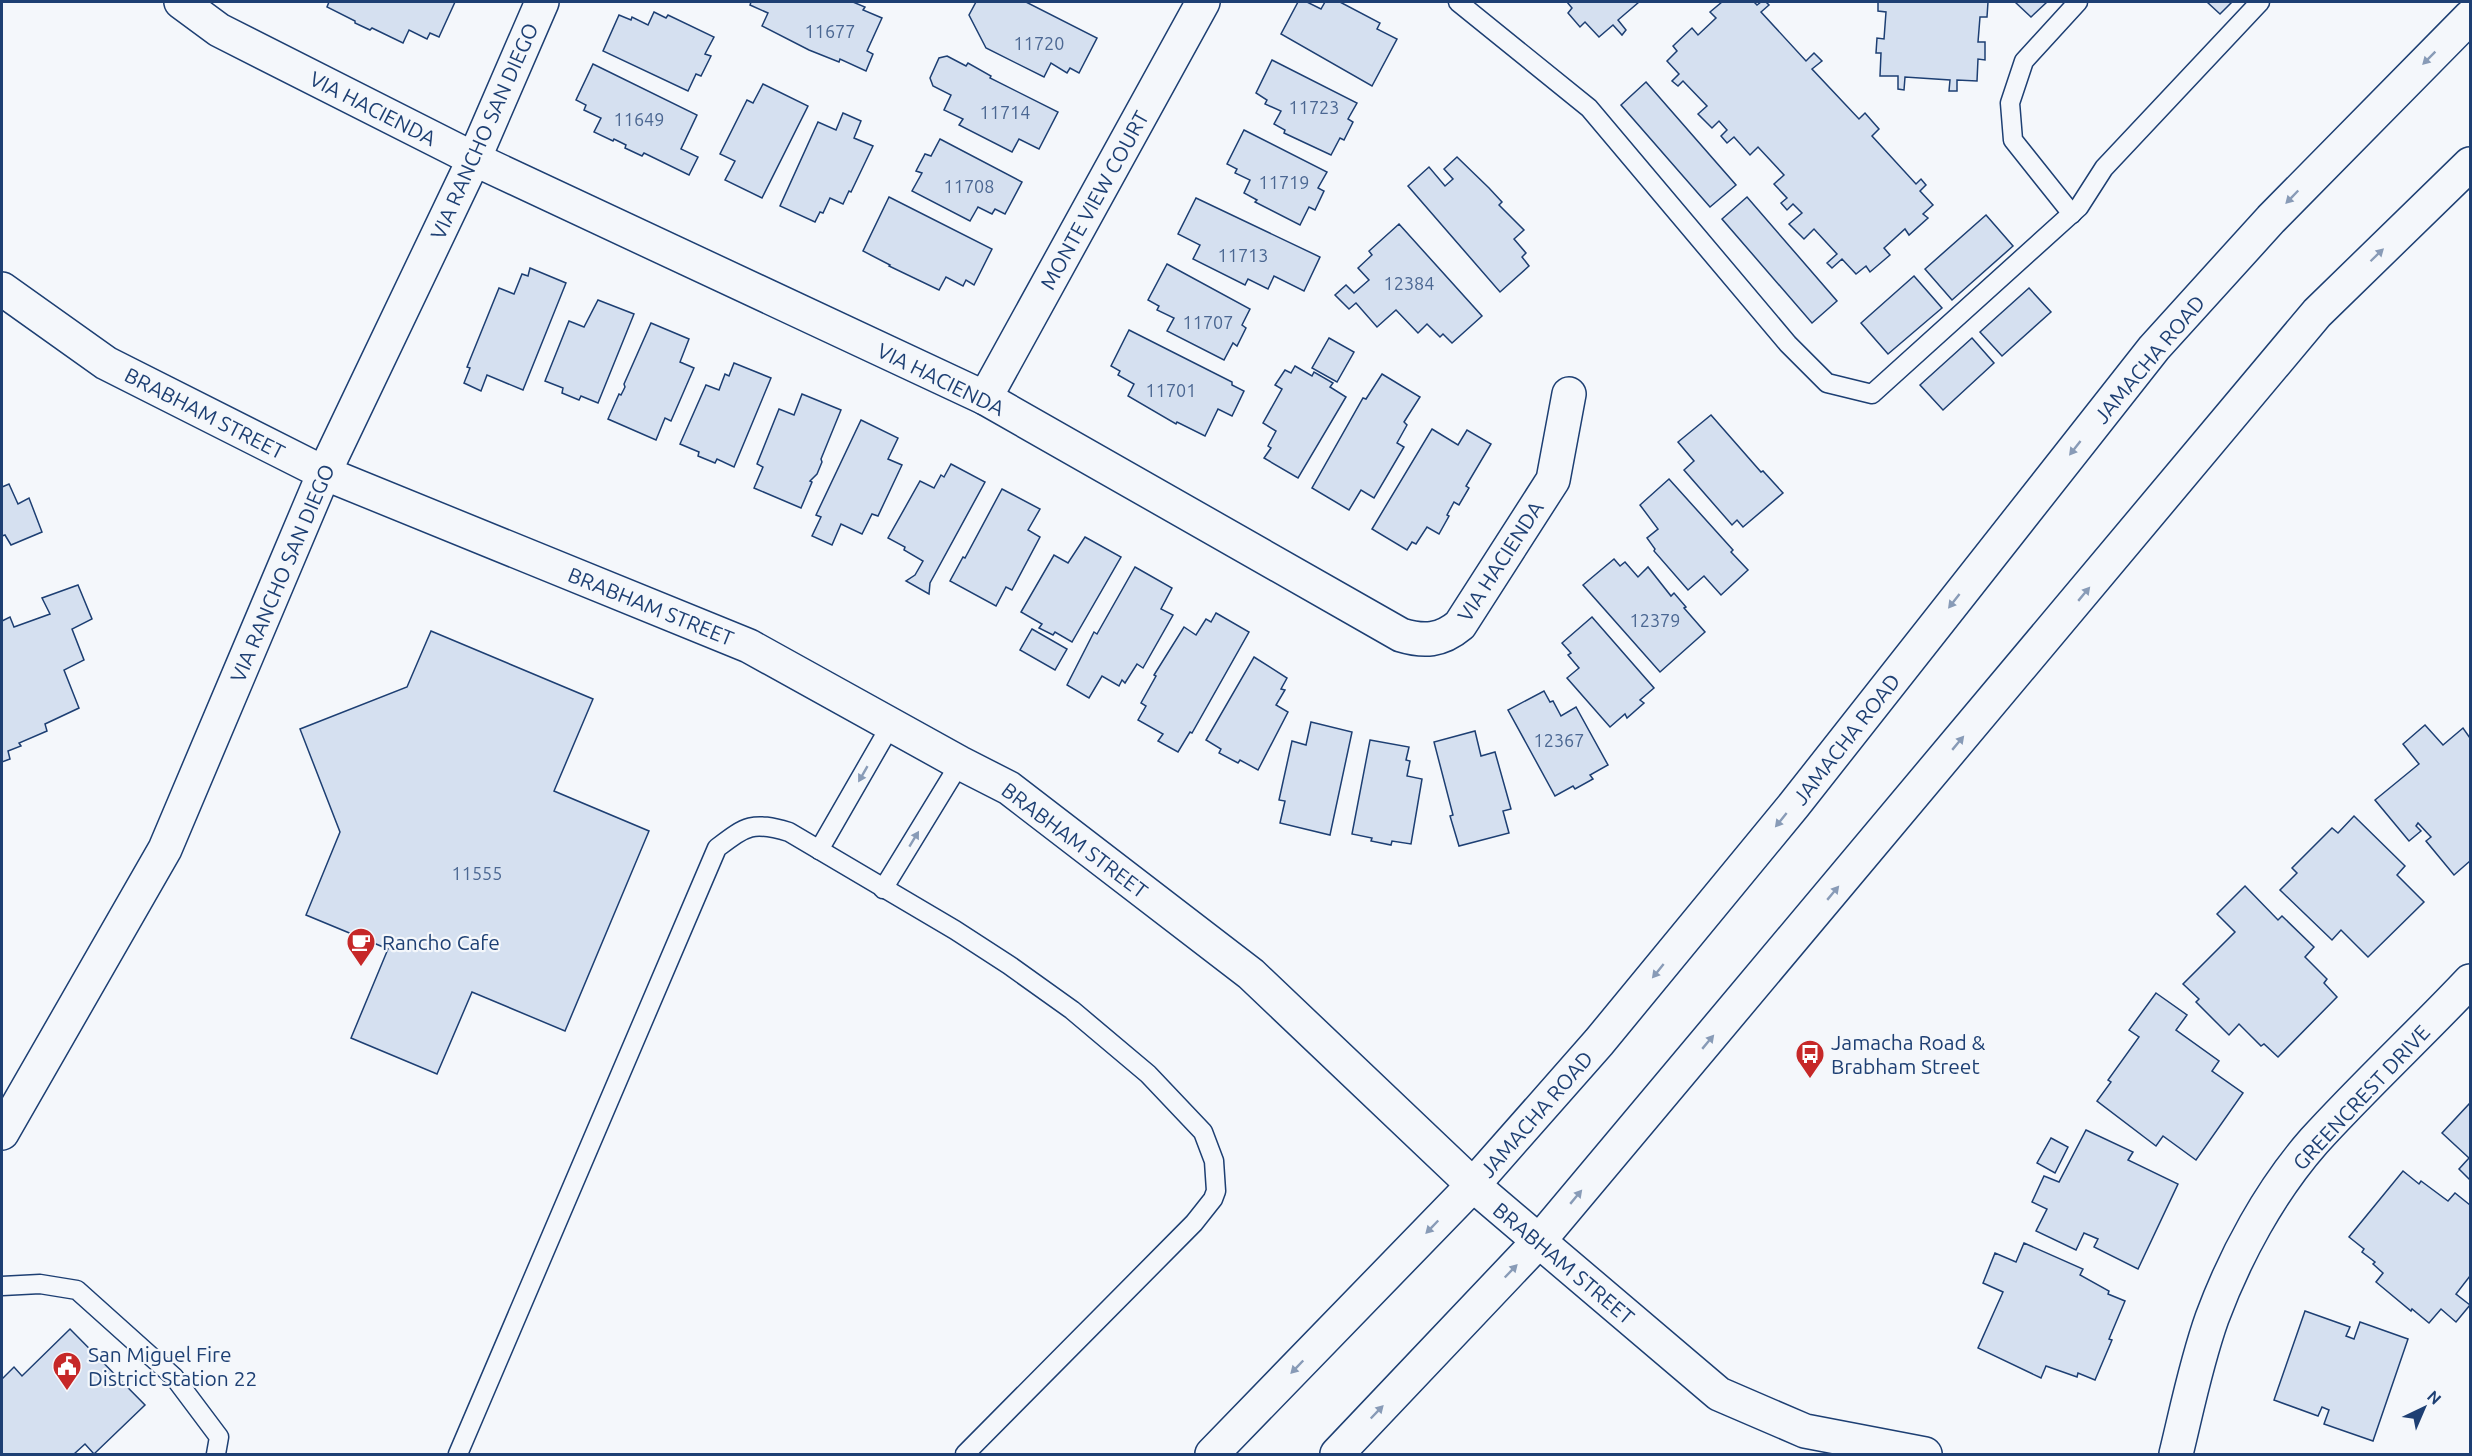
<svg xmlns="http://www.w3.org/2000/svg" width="2472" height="1456" font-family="Ubuntu,sans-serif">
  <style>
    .building { fill: #d5e0f0; stroke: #1d3f73; stroke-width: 1.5 }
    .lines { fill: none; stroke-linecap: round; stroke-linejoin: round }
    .lane-casing { stroke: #1d3f73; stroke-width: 21 }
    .street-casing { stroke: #1d3f73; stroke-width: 36 }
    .secondary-casing { stroke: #1d3f73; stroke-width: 36 }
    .primary-casing { stroke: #1d3f73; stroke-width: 36 }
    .lane { stroke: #f4f7fb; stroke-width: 18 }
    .street { stroke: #f4f7fb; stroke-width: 33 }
    .secondary { stroke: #f4f7fb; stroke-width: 33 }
    .primary { stroke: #f4f7fb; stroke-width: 33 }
    .oneway { fill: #889bb7 }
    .labels { text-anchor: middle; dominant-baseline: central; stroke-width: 4.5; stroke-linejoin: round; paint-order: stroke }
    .number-label { font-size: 18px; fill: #4b6792 }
    .street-label { font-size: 21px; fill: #1d3f73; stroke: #f4f7fb }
    .poi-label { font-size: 21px; fill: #1d3f73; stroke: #f4f7fb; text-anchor: start }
  </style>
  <rect width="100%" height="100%" fill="#f4f7fb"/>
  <!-- building -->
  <g class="building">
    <path d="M329 2H455L439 37 430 33 427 39 409 30 403 43 372 28 370 30 355 23V21L327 7Z"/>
    <path d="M751 2H853L865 7 863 10 882 18 867 51 873 54 866 71 840 59 839 62 809 50 762 26 768 13 750 5Z"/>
    <path d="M976 2H1026L1097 38 1079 73 1070 68 1067 73 1051 63 1044 77 986 48 969 15Z"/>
    <path d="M1298 2H1307L1321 9 1325 2H1340L1380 23 1377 29 1397 39 1372 86 1281 34Z"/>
    <path d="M1567 2H1639L1618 20 1626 30 1622 35 1613 25 1599 37 1585 22 1580 27 1568 13 1572 8Z"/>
    <path d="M1722 2H1754L1757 5 1761 2H1766L1769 5 1761 12 1806 61 1814 53 1822 61 1812 69 1859 119 1865 113 1879 129 1872 136 1916 184 1921 179 1926 185 1920 191 1933 205 1923 214 1928 218 1909 235 1905 229 1884 248 1890 255 1870 272 1866 266 1856 274 1842 259 1832 268 1827 263 1837 254 1814 229 1804 239 1789 224 1802 213 1793 204 1787 210 1781 203 1787 198 1774 184 1784 175 1758 147 1750 155 1734 137 1727 143 1721 136 1727 130 1719 121 1712 128 1698 114 1707 106 1683 81 1678 86 1672 81 1679 74 1667 61 1677 51 1673 46 1692 28 1698 35 1716 18 1710 12Z"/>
    <path d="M1878 2H1988L1987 17H1980L1978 42H1985V60L1978 59 1977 81 1957 80V91H1949L1950 80 1905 77 1904 90 1898 89V76H1880L1881 53H1876L1877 38 1884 39 1886 12 1878 11Z"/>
    <path d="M2015 2H2047L2031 17Z"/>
    <path d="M2207 2H2232L2220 14Z"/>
    <path d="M654 12 666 18 668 15 714 37 705 54 711 56 701 76 696 74 688 91 603 51 619 15 631 20 632 17 648 25Z"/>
    <path d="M947 56 966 66 968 63 991 76 990 78 1058 112 1039 149 1019 139 1012 152 959 125 963 119 944 110 951 95 933 86 930 78 939 58Z"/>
    <path d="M1272 60 1357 103 1348 119 1353 122 1344 140 1340 138 1331 155 1284 133 1285 130 1274 124 1281 111 1265 104 1267 100 1256 93Z"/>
    <path d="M593 64 697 115 681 149 698 157 689 175 644 153 642 156 625 148 626 145 614 139 613 141 594 132 601 118 584 110 586 105 576 100Z"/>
    <path d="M1646 82 1736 185 1710 207 1621 105Z"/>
    <path d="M763 84 808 106 762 198 725 180 735 161 720 154 747 100 753 103Z"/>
    <path d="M843 113 861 121 854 138 873 146 851 192 849 191 843 204 830 198 823 213 820 212 815 222 780 206 818 122 836 130Z"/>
    <path d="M1244 130 1327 172 1318 188 1324 191 1315 210 1309 207 1300 225 1255 202 1257 200 1244 193 1250 180 1235 173 1237 169 1227 164Z"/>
    <path d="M940 139 1022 182 1005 214 995 209 992 214 978 207 970 221 912 191 922 173 916 171 925 154 931 156Z"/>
    <path d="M1457 157 1489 188 1502 202 1499 205 1524 230 1514 239 1526 253 1522 257 1529 266 1500 292 1408 186 1429 167 1445 186 1453 179 1444 169Z"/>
    <path d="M889 197 992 249 974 285 966 280 963 286 946 277 939 290 889 266 890 265 863 251Z"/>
    <path d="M1747 197 1837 301 1812 323 1722 219Z"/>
    <path d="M1196 198 1320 257 1304 291 1274 276 1268 289 1248 279 1245 285 1193 259 1200 245 1178 234Z"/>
    <path d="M1986 215 2013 246 1952 300 1925 269Z"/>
    <path d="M1399 224 1482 316 1452 343 1443 334 1440 337 1427 324 1418 333 1396 310 1377 327 1356 303 1349 309 1335 295 1346 285 1354 293 1369 280 1358 268 1372 255 1369 251Z"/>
    <path d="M1167 264 1250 309 1242 325 1246 328 1237 346 1233 343 1224 360 1167 331 1174 318 1157 310 1159 306 1148 300Z"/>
    <path d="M530 268 566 283 523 390 487 375 481 391 464 383 470 368 467 367 499 288 514 294 522 274 528 276Z"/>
    <path d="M1914 276 1942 308 1888 354 1861 323Z"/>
    <path d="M2029 288 2051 312 2002 356 1980 332Z"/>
    <path d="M598 300 634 314 598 403 581 396 579 400 562 393 563 388 545 381 569 321 584 327Z"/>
    <path d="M651 323 689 339 680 362 694 368 671 421 665 418 656 440 608 419 619 394 621 395 625 387 624 384Z"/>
    <path d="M1129 330 1232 382V385L1244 391 1232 416 1218 409 1205 436 1177 422 1176 424 1128 396 1134 384 1118 375 1120 371 1111 366Z"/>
    <path d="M1329 338 1354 352 1337 382 1312 368Z"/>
    <path d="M1972 338 1994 363 1943 410 1920 385Z"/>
    <path d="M734 363 771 378 734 467 717 459 715 463 698 456 699 452 680 444 706 385 719 390 725 374 729 376Z"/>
    <path d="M1295 366 1312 376 1314 372 1333 383 1330 387 1346 397 1298 478 1264 458 1271 448 1268 446 1276 431 1263 423 1282 389 1275 385 1285 370 1291 373Z"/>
    <path d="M1382 374 1420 397 1404 422 1407 425 1397 443 1404 447 1374 498 1361 490 1349 510 1312 488 1363 398 1366 399Z"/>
    <path d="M802 394 841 410 821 459 822 462 817 474 810 481 812 482 801 508 754 488 763 467 757 464 779 409 794 415Z"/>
    <path d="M1711 415 1761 472 1763 471 1783 493 1743 527 1737 520 1732 525 1684 470 1694 461 1678 442Z"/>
    <path d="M861 420 898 438 888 459 902 465 878 516 872 514 862 534 841 524 832 545 812 536 821 517 816 515Z"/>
    <path d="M1432 429 1458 445 1467 430 1491 444 1466 486 1469 488 1459 505 1454 502 1447 515 1449 516 1439 534 1427 527 1416 544 1412 542 1407 550 1372 529Z"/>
    <path d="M951 464 985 482 930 583 929 594 906 581 915 575 923 561 904 550 905 547 888 538 920 481 934 488 941 475 944 477Z"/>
    <path d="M1669 479 1733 550 1731 552 1748 570 1721 595 1704 576 1688 590 1654 551 1655 549 1647 538 1658 529 1640 505Z"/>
    <path d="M9 484 18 504 29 498 42 532 11 545 5 535 2 536V487Z"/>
    <path d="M1002 489 1040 509 1028 530 1040 537 1012 590 1006 587 996 606 950 581 963 557 965 558Z"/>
    <path d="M1085 537 1121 557 1072 642 1055 632 1053 635 1039 628 1042 624 1021 612 1054 555 1068 563Z"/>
    <path d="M1614 559 1620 566 1625 562 1638 577 1648 567 1671 596 1674 593 1686 607 1684 608 1705 632 1660 672 1583 585Z"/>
    <path d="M1135 567 1172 588 1161 609 1173 615 1143 668 1137 664 1125 683 1122 680 1119 686 1102 676 1089 698 1067 685 1094 632 1097 634Z"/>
    <path d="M78 585 92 619 72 629 84 660 64 670 79 708 45 724 47 731 19 743 21 746 8 751 10 759 2 762V621L10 617 14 627 50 614 42 598Z"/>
    <path d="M1216 613 1249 632 1192 733 1190 732 1178 752 1158 741 1163 734 1138 720 1146 706 1141 703 1156 676 1154 675 1184 627 1196 635 1206 619 1211 622Z"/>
    <path d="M1592 617 1654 688 1640 700 1644 703 1627 718 1625 714 1610 727 1567 678 1579 668 1568 655 1571 653 1562 643Z"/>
    <path d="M1032 629 1067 649 1055 670 1020 650Z"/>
    <path d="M431 631 593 699 554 791 649 831 565 1031 472 992 437 1074 351 1038 388 949 306 915 340 832 300 729 407 687Z"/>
    <path d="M1254 657 1287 678 1281 689 1285 690 1276 705 1288 712 1258 770 1240 760 1238 763 1219 753 1221 749 1206 740Z"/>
    <path d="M1544 691 1550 702 1553 701 1561 716 1576 707 1608 765 1590 775 1593 779 1575 789 1573 786 1555 796 1508 710Z"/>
    <path d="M1311 722 1352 732 1330 835 1280 823 1285 801 1279 800 1292 741 1306 745Z"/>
    <path d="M2425 725 2443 745 2463 728 2470 738V861L2454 875 2426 841 2431 837 2418 823 2416 826 2421 831 2409 841 2375 800 2419 764 2403 744Z"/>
    <path d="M1475 731 1481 756 1495 752 1511 809 1503 811 1509 833 1459 846 1450 816 1453 815 1434 742Z"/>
    <path d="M1370 740 1409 747 1406 760 1410 761 1407 776 1422 779 1411 844 1392 841 1391 845 1371 841 1372 838 1352 834Z"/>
    <path d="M2354 816 2405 866 2397 875 2424 902 2368 957 2341 930 2332 940 2280 890 2297 873 2292 868 2332 828 2338 833Z"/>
    <path d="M2245 886 2278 920 2282 916 2314 947 2305 957 2327 979 2324 983 2337 997 2278 1057 2264 1044 2261 1046 2239 1024 2229 1035 2196 1002 2199 999 2183 984 2235 932 2217 914Z"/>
    <path d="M2156 993 2187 1015 2176 1030 2219 1061 2212 1071 2243 1093 2196 1160 2163 1136 2156 1146 2097 1101 2111 1082 2108 1080 2139 1037 2129 1030Z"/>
    <path d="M2470 1103V1180L2459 1169 2469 1158 2442 1133Z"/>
    <path d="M2086 1130 2133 1152 2128 1160 2178 1184 2138 1269 2094 1247 2098 1239 2084 1233 2076 1250 2036 1231 2047 1209 2032 1202 2044 1176 2059 1182Z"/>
    <path d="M2051 1138 2068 1147 2055 1173 2037 1163Z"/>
    <path d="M2403 1171 2419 1184 2421 1181 2448 1201 2455 1193 2470 1205V1276L2456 1294 2470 1305 2456 1322 2441 1309 2429 1323 2412 1309 2411 1311 2376 1282 2383 1273 2373 1264 2375 1262 2362 1252 2364 1249 2349 1237Z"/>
    <path d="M2024 1243 2083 1269 2080 1275 2109 1291 2108 1294 2125 1301 2109 1339 2112 1340 2095 1380 2078 1373 2077 1377 2046 1366 2041 1378 1978 1348 2003 1292 1983 1283 1995 1253 2016 1262Z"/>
    <path d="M2305 1311 2350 1327 2346 1336 2354 1339 2360 1322 2408 1339 2373 1441 2324 1424 2329 1410 2322 1407 2318 1416 2274 1400Z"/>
    <path d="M70 1329 145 1405 94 1454 85 1444 74 1454H2V1379L14 1367 22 1376Z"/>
  </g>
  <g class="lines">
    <!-- lane casing -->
    <g class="lane-casing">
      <g id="lane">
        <path d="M1458 2 1589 108 1788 344 1827 383 1872 394 2079 207 2104 168 2260 2"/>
        <path d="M2072 214 2013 140 2010 103 2024 61 2078 2"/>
        <path d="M819 850 892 723"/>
        <path d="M883 889 960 763"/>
        <path d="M2 1286 40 1284 77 1290 174 1377 219 1437 216 1454"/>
        <path d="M458 1454 717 848C746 826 752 821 789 832L955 930 1009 965 1072 1010 1148 1074 1203 1132 1214 1161 1216 1191 1213 1199 1194 1223 965 1454"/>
      </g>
    </g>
    <!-- street casing -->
    <g class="street-casing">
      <g id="street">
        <path d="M181 2 219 30 474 159 985 398 1401 635C1424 642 1441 641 1460 625L1553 480 1569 394"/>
        <path d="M474 159 542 2"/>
        <path d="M985 398 1203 2"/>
        <path d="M2176 1454C2187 1409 2196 1363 2212 1318 2235 1256 2270 1191 2314 1141 2364 1086 2419 1035 2470 981"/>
      </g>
    </g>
    <!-- secondary casing -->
    <g class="secondary-casing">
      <g id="secondary">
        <path d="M2 289 106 363 324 473 749 646 960 763 1009 788 1251 974 1473 1185 1719 1394 1805 1431 1925 1454"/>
        <path d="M2 1133 165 849 324 473 474 159"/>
      </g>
    </g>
    <!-- primary casing -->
    <g class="primary-casing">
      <g id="primary">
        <path d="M1212 1454 1473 1185 1599 1042 1794 805 2154 348 2271 219 2470 17"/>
        <path d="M1337 1454 1539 1241 2317 313 2470 164"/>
      </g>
    </g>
    <!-- lane -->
    <use href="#lane" class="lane"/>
    <!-- street -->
    <use href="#street" class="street"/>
    <!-- secondary -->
    <use href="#secondary" class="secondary"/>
    <!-- primary -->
    <use href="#primary" class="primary"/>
  </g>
  <!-- one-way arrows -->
  <defs><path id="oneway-solid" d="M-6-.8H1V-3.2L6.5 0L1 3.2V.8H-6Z" transform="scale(1.5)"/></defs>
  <g class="oneway">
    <use href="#oneway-solid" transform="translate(2429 58) rotate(135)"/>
    <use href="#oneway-solid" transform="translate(2292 197) rotate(134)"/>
    <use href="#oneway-solid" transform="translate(2377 255) rotate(-44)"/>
    <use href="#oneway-solid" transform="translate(2075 448) rotate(128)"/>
    <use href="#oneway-solid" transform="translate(2084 594) rotate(-50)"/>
    <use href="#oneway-solid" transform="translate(1954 601) rotate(128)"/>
    <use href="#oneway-solid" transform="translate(1958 743) rotate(-50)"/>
    <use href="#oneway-solid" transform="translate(863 774) rotate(120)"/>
    <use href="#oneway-solid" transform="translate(1781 820) rotate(129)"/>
    <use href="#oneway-solid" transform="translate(914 839) rotate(-59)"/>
    <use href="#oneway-solid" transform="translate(1833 893) rotate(-50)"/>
    <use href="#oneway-solid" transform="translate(1658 971) rotate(129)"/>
    <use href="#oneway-solid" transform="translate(1708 1042) rotate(-50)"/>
    <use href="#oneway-solid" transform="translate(1576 1197) rotate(-50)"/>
    <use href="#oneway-solid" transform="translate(1432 1227) rotate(134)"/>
    <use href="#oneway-solid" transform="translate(1511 1271) rotate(-46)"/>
    <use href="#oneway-solid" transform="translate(1297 1367) rotate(134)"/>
    <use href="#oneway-solid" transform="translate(1377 1412) rotate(-46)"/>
  </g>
  <!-- icons -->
  <defs>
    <g id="cafe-pin" transform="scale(1.5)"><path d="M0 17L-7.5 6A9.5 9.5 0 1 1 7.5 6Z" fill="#c62828" stroke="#f4f7fb"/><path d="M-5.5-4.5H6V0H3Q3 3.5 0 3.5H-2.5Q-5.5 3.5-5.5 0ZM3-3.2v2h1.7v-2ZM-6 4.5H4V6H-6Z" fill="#fff"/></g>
    <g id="bus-pin" transform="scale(1.5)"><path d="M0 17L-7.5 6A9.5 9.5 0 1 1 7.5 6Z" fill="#c62828" stroke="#f4f7fb"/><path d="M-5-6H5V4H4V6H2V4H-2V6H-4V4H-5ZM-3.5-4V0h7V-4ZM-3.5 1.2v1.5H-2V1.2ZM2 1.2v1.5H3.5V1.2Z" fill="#fff"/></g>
    <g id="civic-pin" transform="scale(1.5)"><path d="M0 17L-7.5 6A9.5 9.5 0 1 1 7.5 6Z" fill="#c62828" stroke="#f4f7fb"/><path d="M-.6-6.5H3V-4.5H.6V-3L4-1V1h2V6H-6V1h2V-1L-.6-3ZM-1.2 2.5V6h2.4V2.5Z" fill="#fff"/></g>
  </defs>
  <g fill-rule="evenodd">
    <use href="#cafe-pin" x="361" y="942"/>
    <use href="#bus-pin" x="1810" y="1054"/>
    <use href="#civic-pin" x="67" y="1366"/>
  </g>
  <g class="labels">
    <!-- number labels -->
    <g class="number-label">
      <text x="830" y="31">11677</text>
      <text x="1039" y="43">11720</text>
      <text x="1314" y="107">11723</text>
      <text x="1005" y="112">11714</text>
      <text x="639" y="119">11649</text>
      <text x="1284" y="182">11719</text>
      <text x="969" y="186">11708</text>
      <text x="1243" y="255">11713</text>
      <text x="1409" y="283">12384</text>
      <text x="1208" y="322">11707</text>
      <text x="1171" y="390">11701</text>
      <text x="1655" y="620">12379</text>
      <text x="1559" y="740">12367</text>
      <text x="477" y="873">11555</text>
    </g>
    <!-- street labels -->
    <g class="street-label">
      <text transform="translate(373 108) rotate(27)">VIA HACIENDA</text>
      <text transform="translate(484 131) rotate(-66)">VIA RANCHO SAN DIEGO</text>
      <text transform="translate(1094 200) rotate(-61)">MONTE VIEW COURT</text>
      <text transform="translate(2149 359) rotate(-50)">JAMACHA ROAD</text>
      <text transform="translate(941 379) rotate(26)">VIA HACIENDA</text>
      <text transform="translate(205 413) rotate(27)">BRABHAM STREET</text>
      <text transform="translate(1500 561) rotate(-57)">VIA HACIENDA</text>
      <text transform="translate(282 573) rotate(-67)">VIA RANCHO SAN DIEGO</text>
      <text transform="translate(651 606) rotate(22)">BRABHAM STREET</text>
      <text transform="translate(1846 739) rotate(-52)">JAMACHA ROAD</text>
      <text transform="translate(1075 840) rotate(37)">BRABHAM STREET</text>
      <text transform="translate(2361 1097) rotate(-47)">GREENCREST DRIVE</text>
      <text transform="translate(1536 1114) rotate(-49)">JAMACHA ROAD</text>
      <text transform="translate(1564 1263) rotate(40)">BRABHAM STREET</text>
    </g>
    <!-- poi labels -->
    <g class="poi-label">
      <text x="382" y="942">Rancho Cafe</text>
      <text x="1831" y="1042">Jamacha Road &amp;<tspan x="1831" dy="24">Brabham Street</tspan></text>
      <text x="88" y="1354">San Miguel Fire<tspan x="88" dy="24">District Station 22</tspan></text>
    </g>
  </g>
  <!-- border -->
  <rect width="2472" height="1456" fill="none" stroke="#1d3f73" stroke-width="6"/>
  <!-- north arrow -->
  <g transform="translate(2424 1408) rotate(44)" stroke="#f4f7fb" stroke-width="4.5" paint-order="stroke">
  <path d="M0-4.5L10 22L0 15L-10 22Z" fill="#1d3f73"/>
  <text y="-9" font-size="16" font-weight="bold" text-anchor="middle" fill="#1d3f73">N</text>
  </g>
</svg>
